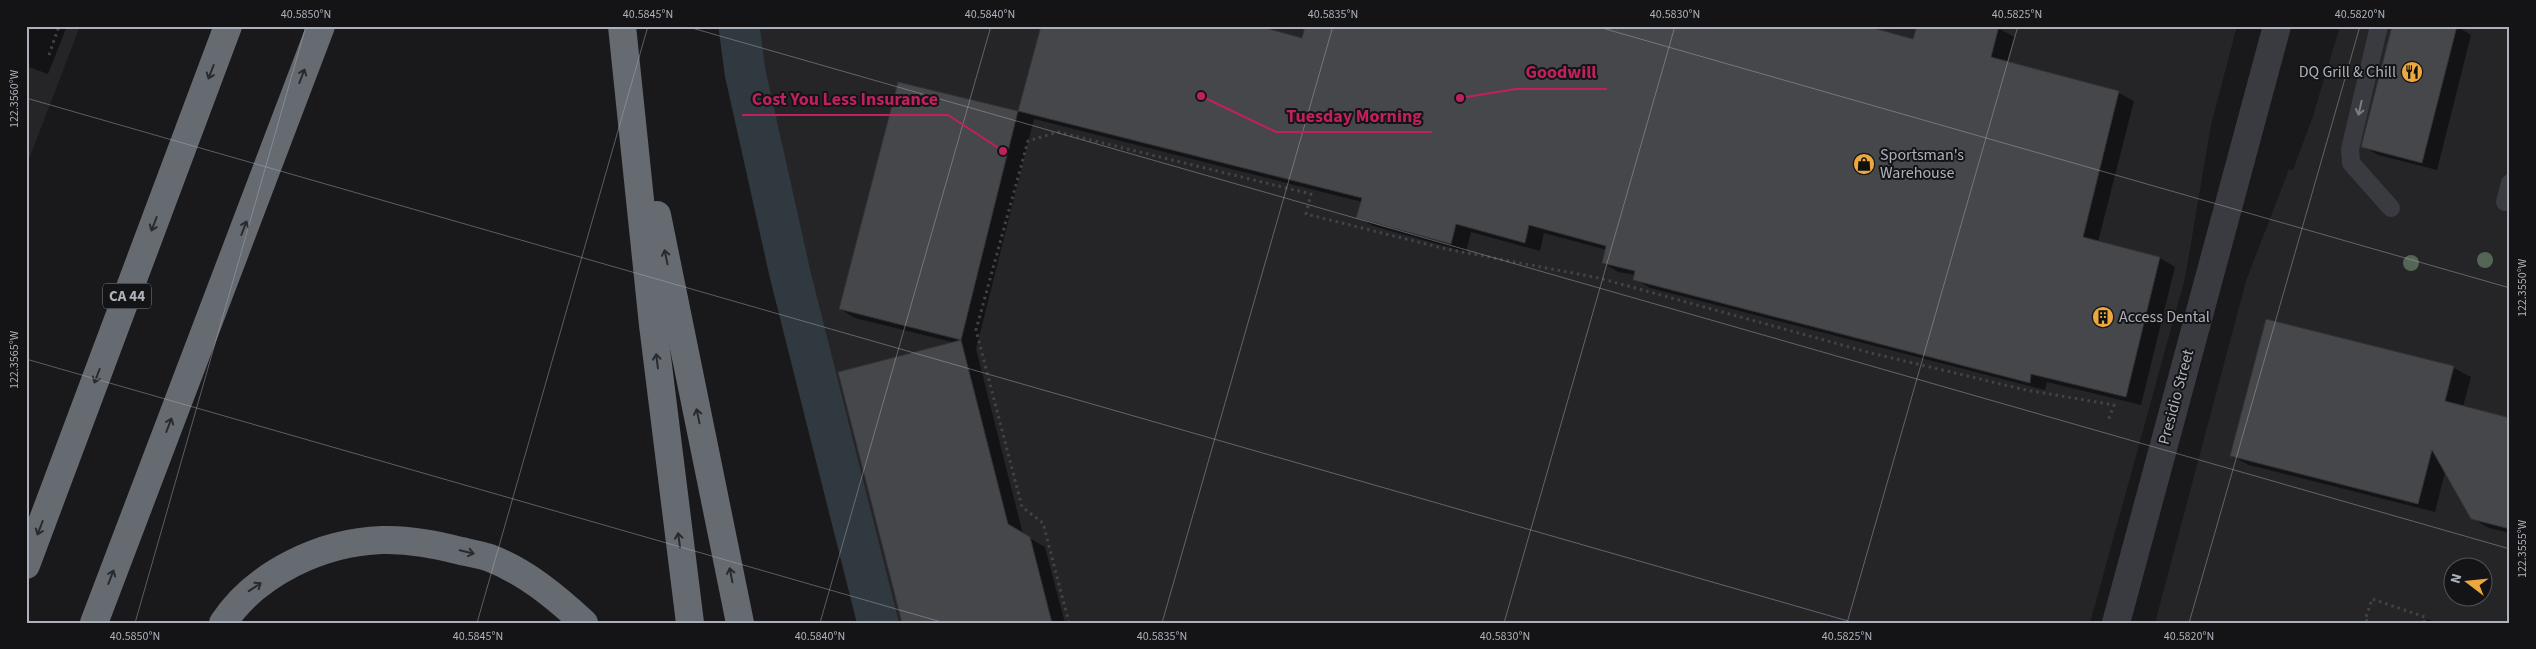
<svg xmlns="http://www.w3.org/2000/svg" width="2536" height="649" font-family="'Source Sans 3',sans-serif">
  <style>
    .built { fill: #252528; fill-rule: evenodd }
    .shadow { fill: #0007 }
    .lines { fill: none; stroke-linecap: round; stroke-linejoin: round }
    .canal { stroke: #2f393f; stroke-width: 41 }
    .building { fill: #46474b; stroke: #333337 }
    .path { stroke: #404347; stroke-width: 3; stroke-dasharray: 2.5 4; stroke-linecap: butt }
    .lane { stroke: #3a3b40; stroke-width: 18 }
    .street { stroke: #3a3b40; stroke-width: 28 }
    .highway { stroke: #666a71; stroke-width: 28 }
    .tree { fill: #546655 }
    .oneway { stroke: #282a2d }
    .oneway2 { stroke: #797c83 }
    .ticks { fill: none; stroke: #acb1ba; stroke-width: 1; stroke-opacity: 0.45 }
    .labels { text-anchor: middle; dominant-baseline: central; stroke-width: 4; stroke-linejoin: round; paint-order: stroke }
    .shield { fill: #141416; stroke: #7e8289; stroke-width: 1 }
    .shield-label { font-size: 15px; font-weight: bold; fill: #acb1ba }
    .poi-label { font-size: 16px; fill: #acb1ba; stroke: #141416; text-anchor: start }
    .street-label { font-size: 16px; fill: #acb1ba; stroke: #141416 }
    .leader { fill: none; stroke: #c12060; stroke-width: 2 }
    .callout-dot { fill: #c12060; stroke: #141416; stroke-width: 2 }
    .callout-label { font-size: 18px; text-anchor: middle; font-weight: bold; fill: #c12060; stroke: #141416; stroke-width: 4; stroke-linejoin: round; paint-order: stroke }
    .neatline { fill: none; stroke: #acb1ba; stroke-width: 2 }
    .ticks-label { font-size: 12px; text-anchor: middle; fill: #acb1ba }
  </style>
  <rect width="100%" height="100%" fill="#19191b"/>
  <!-- built -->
  <g class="built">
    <path d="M26 26H80L26 167Z"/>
    <path d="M747 26H2237L2211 125 2185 278 2090 623H887L777 180 752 62Z"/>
    <path d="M2340 26H2510V623H2155L2246 281 2289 169 2293 170 2312 119ZM2454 566H2484V596H2454Z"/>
  </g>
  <!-- shadow -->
  <g class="shadow">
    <path d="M26 26H67L48 74 26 66Z"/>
    <path d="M1042 26 1303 39 1914 40 1990 26 1998 28 2014 37 2007 62 2119 93 2134 101 2098 242 2160 258 2175 267 2141 405 2047 382 2045 390 1650 288 1635 279 1636 275 1618 272 1603 263 1607 250 1544 233 1540 251 1471 232 1466 252 1373 226 1357 217 1362 202 1034 119 976 349 1023 534 1045 547 1065 623H904L956 343 855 318 840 309 899 83 1019 112Z"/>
    <path d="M2456 26 2471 35 2437 170 2378 155 2363 146Z"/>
    <path d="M2267 320 2454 368 2471 377 2463 407 2510 419V533L2489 528 2472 518 2445 472 2435 512 2249 465 2232 456Z"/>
    <path d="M2426 619 2440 623H2425Z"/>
  </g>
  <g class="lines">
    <!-- canal -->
    <path class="canal" d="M739 26 745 72 790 274 878 623"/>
  </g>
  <!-- building -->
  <g class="building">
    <path d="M1041 26H1258L1302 38 1305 26H1866L1913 39 1917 26H1999L1991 57 2119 91 2083 237 2160 257 2126 397 2031 374 2030 383 1633 280 1635 271 1602 263 1606 246 1529 225 1525 243 1456 224 1451 244 1356 218 1362 198 1018 111Z"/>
    <path d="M2392 26H2457L2422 163 2361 147Z"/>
    <path d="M898 82 1018 111 961 340 839 309Z"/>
    <path d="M2266 319 2454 366 2445 401 2510 418V529L2471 519 2432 450 2418 504 2230 456Z"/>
    <path d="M961 340 1008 524 1030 537 1052 623H902L838 372Z"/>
  </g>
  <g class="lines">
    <!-- path -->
    <g class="path">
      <path d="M49 55 59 26"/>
      <path d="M1069 623 1043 523 1022 507 976 330 1028 141 1058 132 1311 194 1306 214 1446 249 1599 278 1871 353 2026 390 2114 405 2108 421"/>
      <path d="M2374 623 2365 620 2372 599 2425 617 2424 623"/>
    </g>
    <!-- lane -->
    <g class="lane">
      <path d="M2379 26 2350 149 2351 163 2391 208"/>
      <path d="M2505 202 2510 183"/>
    </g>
    <!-- street -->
    <path class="street" d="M2116 623 2277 26"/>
    <!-- highway -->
    <g class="highway">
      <path d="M622 26 653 325 690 623"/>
      <path d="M657 215 740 623"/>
      <path d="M26 565 228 26"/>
      <path d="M94 623 321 26"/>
      <path d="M223 623C256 573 322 542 382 540 409 539 435 544 461 551 470 553 481 555 490 558 526 572 556 597 584 623"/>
    </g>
  </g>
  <!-- trees -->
  <g class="tree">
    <circle cx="2485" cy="260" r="8"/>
    <circle cx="2411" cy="263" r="8"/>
  </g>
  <!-- one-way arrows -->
  <defs><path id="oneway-shaft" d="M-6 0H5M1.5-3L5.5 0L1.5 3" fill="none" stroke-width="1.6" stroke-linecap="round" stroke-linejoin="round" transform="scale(1.25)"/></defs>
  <g class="oneway">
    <use href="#oneway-shaft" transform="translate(211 72) rotate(111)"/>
    <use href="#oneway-shaft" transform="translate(302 76) rotate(-69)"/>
    <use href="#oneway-shaft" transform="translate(154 224) rotate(111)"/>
    <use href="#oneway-shaft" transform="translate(244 228) rotate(-69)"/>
    <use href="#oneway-shaft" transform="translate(666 257) rotate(-102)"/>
    <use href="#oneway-shaft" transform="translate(657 361) rotate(-97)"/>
    <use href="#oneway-shaft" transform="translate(97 376) rotate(111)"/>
    <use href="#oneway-shaft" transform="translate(698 416) rotate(-102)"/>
    <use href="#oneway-shaft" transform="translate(169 425) rotate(-69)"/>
    <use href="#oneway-shaft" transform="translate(40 528) rotate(111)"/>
    <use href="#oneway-shaft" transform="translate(679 540) rotate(-98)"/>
    <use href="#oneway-shaft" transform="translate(467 552) rotate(14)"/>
    <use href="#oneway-shaft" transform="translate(731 575) rotate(-101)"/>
    <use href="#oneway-shaft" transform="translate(111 577) rotate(-69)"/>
    <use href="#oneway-shaft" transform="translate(255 587) rotate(-34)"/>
  </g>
  <use class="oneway2" href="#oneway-shaft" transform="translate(2360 108) rotate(103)"/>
  <!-- ticks -->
  <path class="ticks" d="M685 26 2510 549M1595 26 2510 288M2506 26 2510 27M26 98 1855 623M26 359 945 623M26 620 35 623M135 623 306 26M477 623 648 26M820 623 991 26M1162 623 1333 26M1504 623 1675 26M1847 623 2018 26M2189 623 2360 26"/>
  <!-- icons -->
  <defs>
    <g id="restaurant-disc" transform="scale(1.125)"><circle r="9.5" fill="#eda73f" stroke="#141416"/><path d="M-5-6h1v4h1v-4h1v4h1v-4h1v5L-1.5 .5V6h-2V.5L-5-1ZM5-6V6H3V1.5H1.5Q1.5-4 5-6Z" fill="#111"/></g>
    <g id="shop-disc" transform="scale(1.125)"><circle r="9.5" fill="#eda73f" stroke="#141416"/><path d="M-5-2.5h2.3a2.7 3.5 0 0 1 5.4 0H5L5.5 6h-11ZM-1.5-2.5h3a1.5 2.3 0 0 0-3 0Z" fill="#111"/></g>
    <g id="building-disc" transform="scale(1.125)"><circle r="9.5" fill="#eda73f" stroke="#141416"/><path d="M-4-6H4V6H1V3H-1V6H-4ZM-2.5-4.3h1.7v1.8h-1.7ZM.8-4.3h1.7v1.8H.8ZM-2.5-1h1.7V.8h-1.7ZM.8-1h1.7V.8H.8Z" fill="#111"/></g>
  </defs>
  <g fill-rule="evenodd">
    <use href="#restaurant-disc" x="2412" y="72"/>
    <use href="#shop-disc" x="1864" y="164"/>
    <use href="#building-disc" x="2103" y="317"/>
  </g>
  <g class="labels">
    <!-- shield labels -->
    <rect class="shield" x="103" y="283.5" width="48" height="25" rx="4"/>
    <g class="shield-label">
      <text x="127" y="296">CA 44</text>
    </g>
    <!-- poi labels -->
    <g class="poi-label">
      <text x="2396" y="72" text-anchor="end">DQ Grill &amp; Chill</text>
      <text x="1880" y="155">Sportsman's<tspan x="1880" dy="18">Warehouse</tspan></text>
      <text x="2119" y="317">Access Dental</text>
    </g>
    <!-- street labels -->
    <g class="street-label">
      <text transform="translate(2176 397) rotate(-75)">Presidio Street</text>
    </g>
  </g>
  <!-- callouts -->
  <path class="leader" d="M1460 98L1516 89H1607M1003 151L948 115H742M1201 96L1276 132H1432"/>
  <g class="callout-dot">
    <circle cx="1460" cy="98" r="5"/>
    <circle cx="1003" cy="151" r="5"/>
    <circle cx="1201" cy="96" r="5"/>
  </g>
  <g class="callout-label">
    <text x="1561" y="78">Goodwill</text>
    <text x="845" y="105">Cost You Less Insurance</text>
    <text x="1354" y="122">Tuesday Morning</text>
  </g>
  <!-- border -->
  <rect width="2536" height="649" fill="none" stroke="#141416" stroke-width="55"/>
  <!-- north arrow -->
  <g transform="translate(2468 582) rotate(286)"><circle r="24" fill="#141416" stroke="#515358"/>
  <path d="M0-4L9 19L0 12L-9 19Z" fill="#eda73f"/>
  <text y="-8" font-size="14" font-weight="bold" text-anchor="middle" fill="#acb1ba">N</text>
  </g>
  <rect x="28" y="28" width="2480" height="594" class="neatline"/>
  <g class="ticks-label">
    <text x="306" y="18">40.5850°N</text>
    <text x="648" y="18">40.5845°N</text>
    <text x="990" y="18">40.5840°N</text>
    <text x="1333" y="18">40.5835°N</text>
    <text x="1675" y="18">40.5830°N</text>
    <text x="2017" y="18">40.5825°N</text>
    <text x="2360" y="18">40.5820°N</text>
    <text transform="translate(14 99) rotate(-90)" y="4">122.3560°W</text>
    <text transform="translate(2522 288) rotate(-90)" y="4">122.3550°W</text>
    <text transform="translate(14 360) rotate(-90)" y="4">122.3565°W</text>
    <text transform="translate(2522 549) rotate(-90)" y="4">122.3555°W</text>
    <text x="135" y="640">40.5850°N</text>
    <text x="478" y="640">40.5845°N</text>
    <text x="820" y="640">40.5840°N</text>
    <text x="1162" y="640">40.5835°N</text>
    <text x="1505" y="640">40.5830°N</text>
    <text x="1847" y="640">40.5825°N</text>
    <text x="2189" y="640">40.5820°N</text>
  </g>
</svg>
